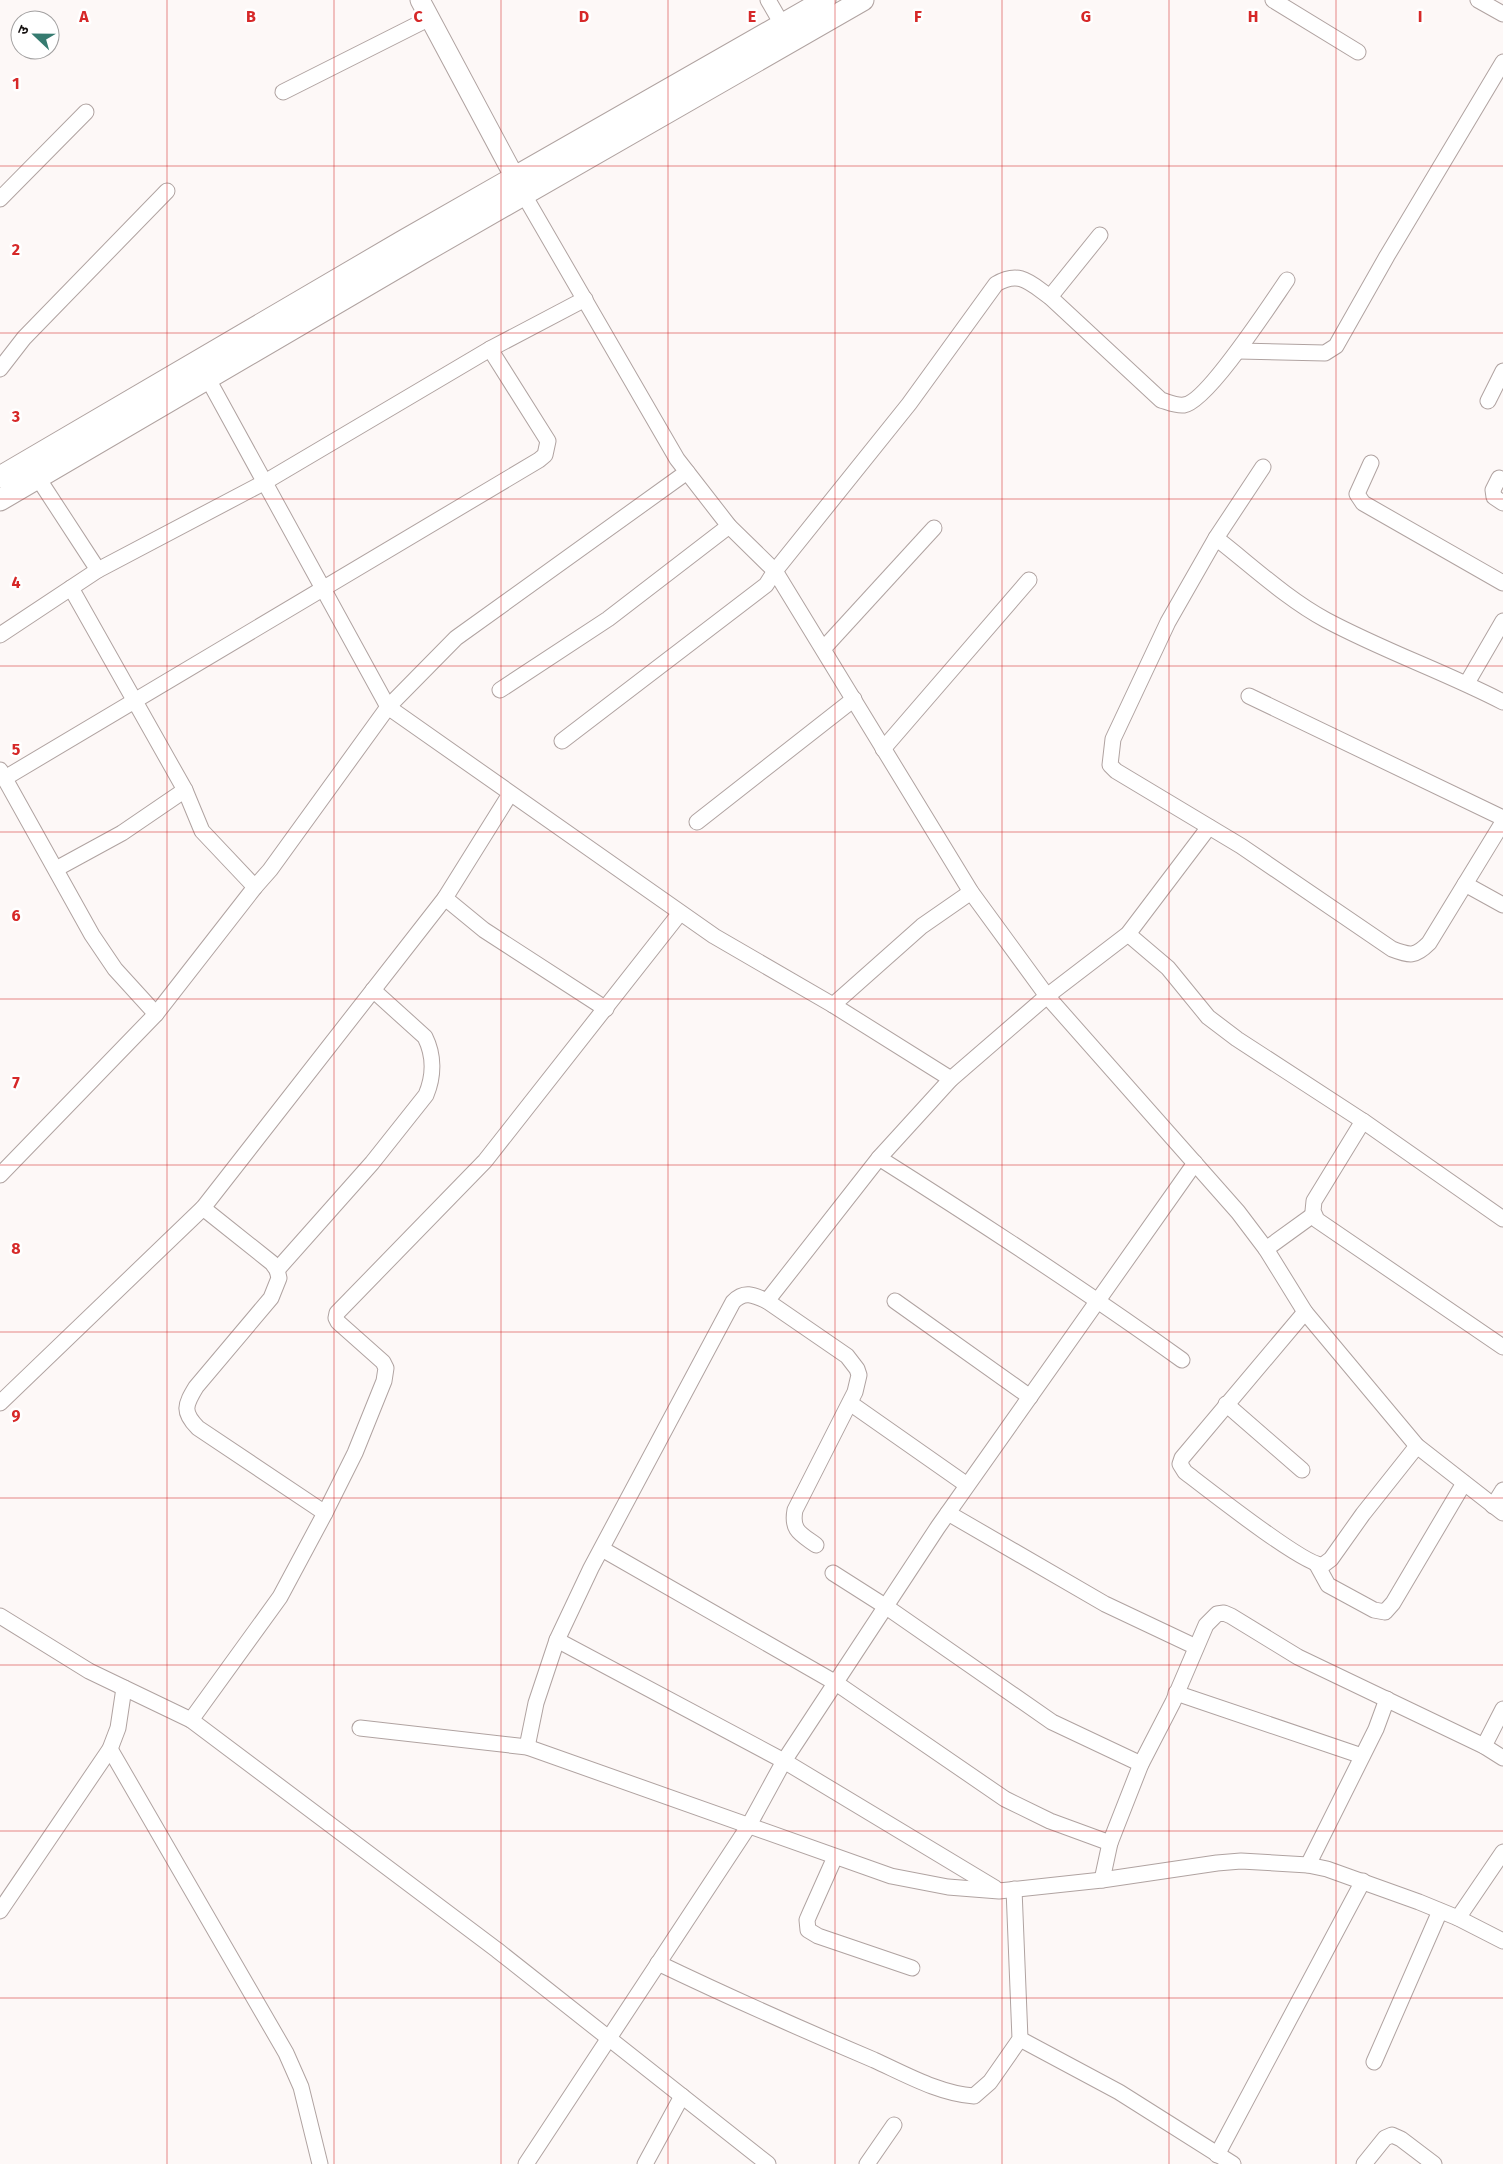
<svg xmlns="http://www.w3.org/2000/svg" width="1503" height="2164" font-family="'Fira Sans','Noto Sans Devanagari',sans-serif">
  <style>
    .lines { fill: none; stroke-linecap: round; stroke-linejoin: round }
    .minor-casing { stroke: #b0a3a1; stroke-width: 17 }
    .tertiary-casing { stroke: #b0a3a1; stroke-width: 21 }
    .secondary-casing { stroke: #b0a3a1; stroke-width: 23 }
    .minor { stroke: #fff; stroke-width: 15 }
    .tertiary { stroke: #fff; stroke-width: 19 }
    .secondary { stroke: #fff; stroke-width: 21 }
    .grid { fill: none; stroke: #d62828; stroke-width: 1; stroke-opacity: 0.55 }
    .grid-label { font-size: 16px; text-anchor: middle; font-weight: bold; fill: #d62828; stroke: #fff; stroke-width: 5; stroke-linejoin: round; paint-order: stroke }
  </style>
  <rect width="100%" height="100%" fill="#fdf8f7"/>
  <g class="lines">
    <!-- minor casing -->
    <g class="minor-casing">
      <g id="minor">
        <path d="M768 0 787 33"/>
        <path d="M1273 0 1358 52"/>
        <path d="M1478 0 1503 14"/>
        <path d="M283 92 430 18"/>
        <path d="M524 195 677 459 729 526 775 571 971 892 1047 996 1238 1212 1266 1249 1305 1312 1417 1446 1503 1513"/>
        <path d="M0 199 86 112"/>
        <path d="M1050 297 1100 235"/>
        <path d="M1238 351 1325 353 1336 346 1387 256 1503 62"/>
        <path d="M0 369 24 338 167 191"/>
        <path d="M208 379 388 707 714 936 833 1005 951 1079"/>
        <path d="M1488 401 1503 371"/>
        <path d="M1371 463 1357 494 1363 503 1503 583"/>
        <path d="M1263 467 1216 538 1168 622 1113 739 1110 765 1116 771 1241 846 1392 949C1410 956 1415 957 1429 943L1503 822"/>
        <path d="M38 478 98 570"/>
        <path d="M1499 478 1493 490 1494 497 1503 503"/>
        <path d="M1216 538C1252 566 1287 599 1326 620 1384 651 1445 672 1503 702"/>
        <path d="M71 588 185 790 202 831 255 887"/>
        <path d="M0 635 98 570 265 482 490 349"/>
        <path d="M824 648 934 528"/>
        <path d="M1467 683 1503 621"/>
        <path d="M500 690 608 619 729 526"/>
        <path d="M1249 696 1503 818"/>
        <path d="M562 741 766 585 775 571 909 404 996 284C1020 270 1030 283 1050 297L1161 400C1168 402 1176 406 1184 405 1207 402 1271 303 1287 280"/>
        <path d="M883 749 1029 580"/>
        <path d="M0 770 92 935 115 969 156 1014"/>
        <path d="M5 778 539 460 545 455 548 441 490 349 585 299"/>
        <path d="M697 822 854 699"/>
        <path d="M56 869 122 833 185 790"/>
        <path d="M1465 884 1503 905"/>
        <path d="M445 898 484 930 606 1009"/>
        <path d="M1128 934 1168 968 1208 1017 1237 1039 1363 1121 1503 1219"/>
        <path d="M833 1005 922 926 971 892"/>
        <path d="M1363 1121 1314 1201 1313 1211 1317 1220 1503 1347"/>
        <path d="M879 1158C982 1223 1083 1289 1182 1360"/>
        <path d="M0 1175 156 1014 255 887 270 870 388 707 456 638 687 472"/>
        <path d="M203 1208 272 1263 277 1270 279 1278 271 1298 196 1387C185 1405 182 1412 198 1428L325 1513"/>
        <path d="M1266 1249 1313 1215"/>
        <path d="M277 1270 372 1163 426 1095C434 1076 434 1055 425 1037L373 990"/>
        <path d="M767 1301 879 1158 951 1079 1047 996 1128 934 1209 827"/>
        <path d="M895 1301 1030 1397"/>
        <path d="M1305 1312 1182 1458 1180 1464 1185 1472C1206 1488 1305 1566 1323 1565L1331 1559 1363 1514 1417 1446"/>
        <path d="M0 1403 203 1208 445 898 510 794"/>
        <path d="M850 1403 967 1485"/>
        <path d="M1226 1404 1302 1470"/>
        <path d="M1493 1506 1503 1490"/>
        <path d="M948 1513 1105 1604 1196 1647"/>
        <path d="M602 1549 836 1683 1005 1799 1050 1821 1110 1843"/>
        <path d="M1317 1565 1328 1585 1374 1610 1385 1612 1393 1603 1464 1483"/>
        <path d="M833 1573 888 1608 1052 1722 1141 1764"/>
        <path d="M0 1616 89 1671 191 1720 497 1950 768 2164"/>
        <path d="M557 1640 784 1761 995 1888"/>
        <path d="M1176 1693 1362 1756"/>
        <path d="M191 1720 280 1597 325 1513 355 1453 384 1381 386 1368 383 1362 338 1322 336 1318 337 1313 485 1161 680 913"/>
        <path d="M360 1728 527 1747 891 1876 948 1887 999 1891 1102 1880 1217 1863 1241 1861 1308 1865 1327 1869 1419 1902 1458 1918 1503 1941"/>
        <path d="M1484 1746 1503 1709"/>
        <path d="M527 1747 536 1703 557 1640 591 1568 733 1302C744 1290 754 1295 767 1301L847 1356 857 1369 859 1375 855 1392 795 1510C791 1531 801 1534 816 1545"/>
        <path d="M110 1749 286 2053 301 2087 320 2164"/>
        <path d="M835 1857 810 1913 807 1920 808 1930 818 1936 912 1968"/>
        <path d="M1308 1865 1376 1729 1387 1699"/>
        <path d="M1102 1880 1110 1843 1141 1764 1173 1702 1206 1625 1217 1614 1224 1613 1231 1616 1298 1657 1484 1746 1503 1758"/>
        <path d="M0 1911 110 1749 118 1728 124 1688"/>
        <path d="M1458 1918 1503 1852"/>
        <path d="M658 1963C729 1997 801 2029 874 2060 905 2074 940 2094 974 2096L990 2082 1020 2039 1014 1889"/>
        <path d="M1020 2039 1119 2092 1233 2164"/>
        <path d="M1374 2062 1440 1911"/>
        <path d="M1217 2155 1363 1881"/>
        <path d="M526 2164 748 1827 784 1761 938 1527 1195 1163"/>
        <path d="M645 2164 682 2096"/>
        <path d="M867 2164 894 2125"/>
        <path d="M1364 2164 1385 2138 1392 2135 1401 2139 1434 2164"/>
      </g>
    </g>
    <!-- tertiary casing -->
    <g class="tertiary-casing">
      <path id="tertiary" d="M420 0 521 189"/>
    </g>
    <!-- secondary casing -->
    <g class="secondary-casing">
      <g id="secondary">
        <path d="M0 477 403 241 825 0"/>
        <path d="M0 500 422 253 863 0"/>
      </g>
    </g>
    <!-- minor -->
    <use href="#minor" class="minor"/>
    <!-- tertiary -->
    <use href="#tertiary" class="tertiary"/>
    <!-- secondary -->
    <use href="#secondary" class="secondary"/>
  </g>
  <!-- grid -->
  <path class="grid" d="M167 0V2164M334 0V2164M501 0V2164M668 0V2164M835 0V2164M1002 0V2164M1169 0V2164M1336 0V2164M0 166H1503M0 333H1503M0 499H1503M0 666H1503M0 832H1503M0 999H1503M0 1165H1503M0 1332H1503M0 1498H1503M0 1665H1503M0 1831H1503M0 1998H1503"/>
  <g class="grid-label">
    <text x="84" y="22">A</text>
    <text x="251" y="22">B</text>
    <text x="418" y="22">C</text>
    <text x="584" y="22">D</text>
    <text x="752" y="22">E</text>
    <text x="918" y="22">F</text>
    <text x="1086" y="22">G</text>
    <text x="1253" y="22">H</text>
    <text x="1420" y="22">I</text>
    <text x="16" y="89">1</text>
    <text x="16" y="255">2</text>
    <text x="16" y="422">3</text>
    <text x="16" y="588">4</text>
    <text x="16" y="755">5</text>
    <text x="16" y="921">6</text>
    <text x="16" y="1088">7</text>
    <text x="16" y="1254">8</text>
    <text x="16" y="1421">9</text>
  </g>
  <!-- north arrow -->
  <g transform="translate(35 35) rotate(292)"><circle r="24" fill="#ffffff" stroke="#a2a0a0"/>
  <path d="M0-4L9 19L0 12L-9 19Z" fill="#367b70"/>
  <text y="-8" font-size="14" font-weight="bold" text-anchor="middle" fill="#161211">उ</text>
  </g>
</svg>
